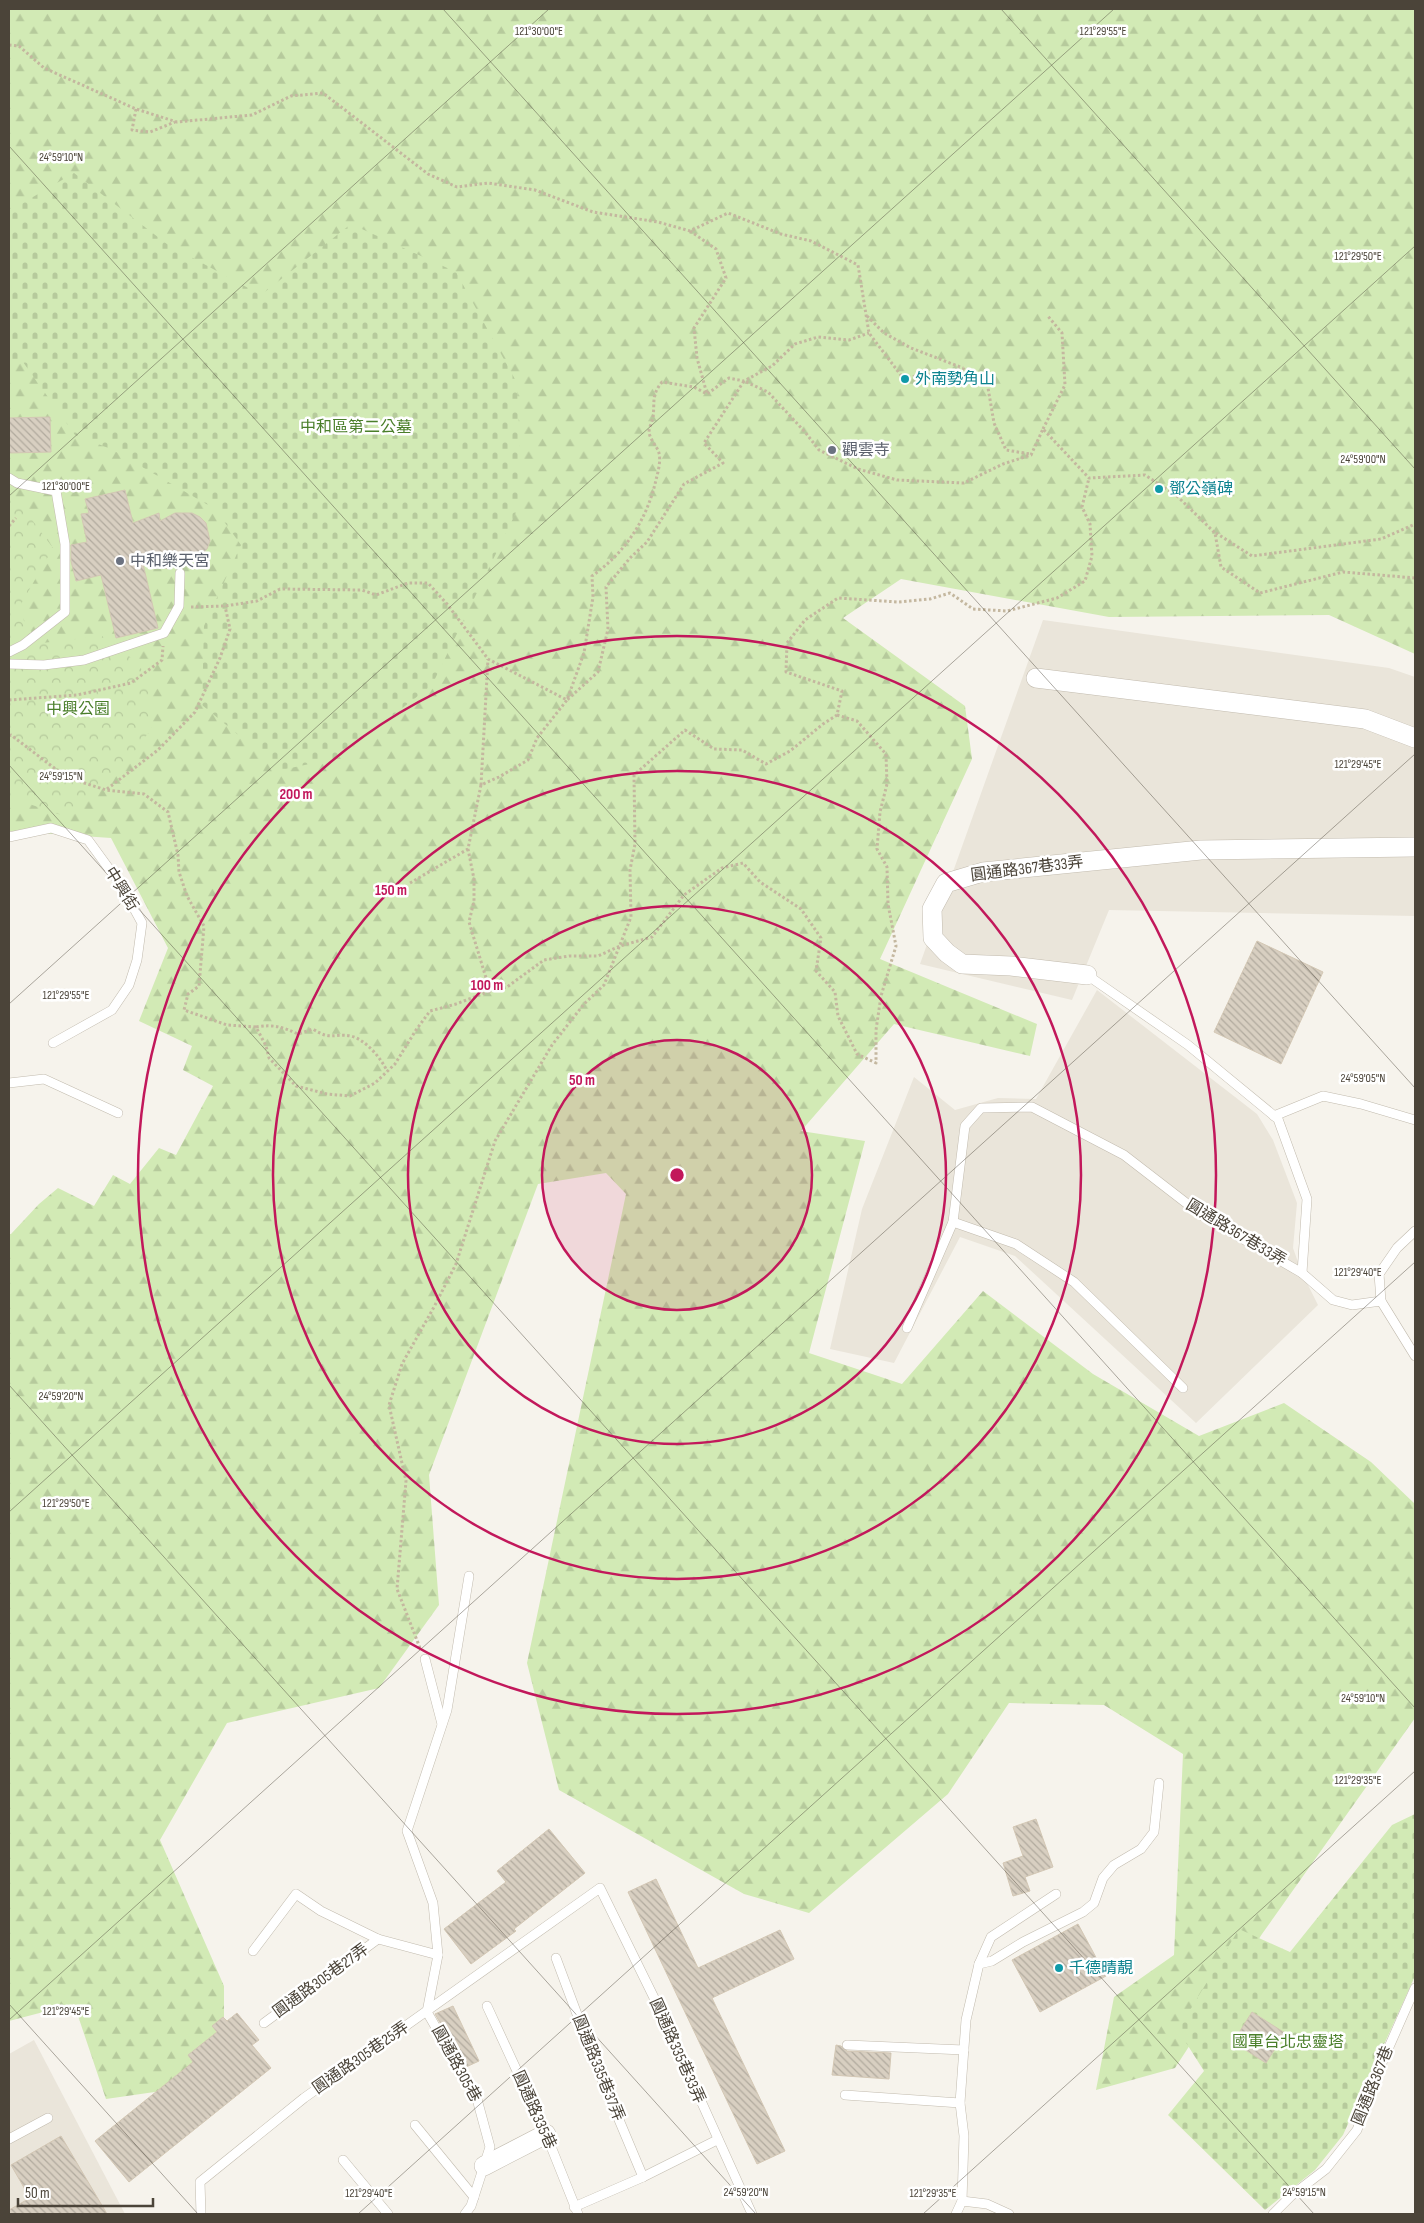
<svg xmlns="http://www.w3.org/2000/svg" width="1424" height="2223" font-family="'Sofia Sans Condensed','Noto Sans TC',sans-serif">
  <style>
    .residential { fill: #eae5da }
    .forest { fill: url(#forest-firs) }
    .cemetery { fill: url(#cemetery-stones) }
    .park { fill: url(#park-crowns) }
    .building { fill: url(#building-back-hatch); stroke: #d3c7b4 }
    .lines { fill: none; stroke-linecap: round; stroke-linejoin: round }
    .service-casing { stroke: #c2bbae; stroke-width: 10 }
    .minor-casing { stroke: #c2bbae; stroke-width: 20 }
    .path { stroke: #c4b79f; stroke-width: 3; stroke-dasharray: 2.5 2.5; stroke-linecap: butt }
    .service { stroke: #fff; stroke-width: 9 }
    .minor { stroke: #fff; stroke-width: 19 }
    .ticks { fill: none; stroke: #4b4439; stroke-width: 1; stroke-opacity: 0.45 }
    .ring { fill: none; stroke: #c2185b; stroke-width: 2.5 }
    .culture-dot { fill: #0f9aa8; stroke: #fff; stroke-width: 2 }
    .worship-dot { fill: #6b7280; stroke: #fff; stroke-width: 2 }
    .labels { text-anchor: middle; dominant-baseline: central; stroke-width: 5; stroke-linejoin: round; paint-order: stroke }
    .culture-label { font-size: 16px; fill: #0d838f; stroke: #fff; text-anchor: start }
    .park-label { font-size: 16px; fill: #4a7f2a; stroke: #fff }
    .worship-label { font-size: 16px; fill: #5b616d; stroke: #fff; text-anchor: start }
    .street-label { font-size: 16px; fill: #4b4439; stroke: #fff }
    .ticks-label { font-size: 12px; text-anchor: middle; fill: #4b4439; stroke: #fff; stroke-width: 5; stroke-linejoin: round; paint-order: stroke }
    .centre { fill: #c2185b; stroke: #fff; stroke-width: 2.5 }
    .ring-label { font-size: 15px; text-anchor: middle; font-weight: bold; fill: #c2185b; stroke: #fff; stroke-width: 5; stroke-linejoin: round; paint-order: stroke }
  </style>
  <defs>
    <pattern id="forest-firs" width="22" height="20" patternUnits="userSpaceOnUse" patternTransform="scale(1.25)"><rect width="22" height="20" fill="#d2eab5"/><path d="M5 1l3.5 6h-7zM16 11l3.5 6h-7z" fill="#b6ca9c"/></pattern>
    <pattern id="cemetery-stones" width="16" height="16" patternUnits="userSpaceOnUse" patternTransform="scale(1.25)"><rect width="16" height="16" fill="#d2eab5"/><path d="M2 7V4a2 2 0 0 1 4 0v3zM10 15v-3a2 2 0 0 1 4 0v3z" fill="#b6ca9c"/></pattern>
    <pattern id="park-crowns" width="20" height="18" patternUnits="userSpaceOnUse" patternTransform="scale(1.25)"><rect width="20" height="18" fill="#d2eab5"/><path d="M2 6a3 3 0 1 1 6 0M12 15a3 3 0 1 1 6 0" fill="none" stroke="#b6ca9c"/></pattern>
    <pattern id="building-back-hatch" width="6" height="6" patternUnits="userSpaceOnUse" patternTransform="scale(1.25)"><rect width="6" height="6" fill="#d8cfc1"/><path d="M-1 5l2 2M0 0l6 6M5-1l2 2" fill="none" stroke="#b1aa9e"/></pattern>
  </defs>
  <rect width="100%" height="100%" fill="#f6f3ec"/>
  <!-- residential -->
  <g class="residential">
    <path d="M1043 620 1389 668 1415 677V916L1109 910 1072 1000 920 964Z"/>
    <path d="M1097 990 1257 1114 1273 1140 1297 1203 1293 1248 1302 1273 1318 1305 1196 1423 1015 1256 960 1237 894 1363 830 1349 862 1209 914 1077 955 1110 998 1098 1036 1099Z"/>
    <path d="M34 2040 125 2214H9V2054Z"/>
  </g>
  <!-- forest -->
  <path class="forest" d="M9 9H1415V654L1329 615 1109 617 901 579 843 618 965 706 972 759 880 959 1037 1024 1030 1056 894 1024 801 1131 865 1141 809 1353 902 1384 983 1291 1093 1374 1199 1436 1284 1403 1371 1462 1415 1504V1718L1262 1934 1175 2068 1096 2090 1114 1997 1174 1955 1183 1754 1104 1705 1009 1703 948 1794 809 1913 744 1894 559 1790 527 1663 626 1194 606 1173 538 1184 429 1475 439 1605 379 1688 227 1723 160 1840 224 1986V2082L106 2099 74 2004 9 2021V1234H11L39 1204 58 1188 94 1206 113 1175 130 1184 159 1148 176 1155 213 1086 183 1070 192 1046 139 1021 168 948 111 838 9 831Z"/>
  <!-- cemetery -->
  <g class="cemetery">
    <path d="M74 173 167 244 261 295 351 224 456 272 517 383 522 500 432 685 338 758 281 770 202 705 204 626 241 545 215 509 111 449 75 435 23 362 9 369V211Z"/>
    <path d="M1415 1814V1976L1343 2135 1315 2170 1265 2210 1168 2115 1204 2071 1178 2030 1239 1929 1290 1952 1392 1825Z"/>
  </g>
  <!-- park -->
  <path class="park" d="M9 489 53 548 20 606 25 625 42 643 102 636 128 655 150 678 152 728 132 755 64 816 9 797Z"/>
  <!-- building -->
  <g class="building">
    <path d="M50 417 51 452 9 453V418Z"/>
    <path d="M125 490 133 523 159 513 160 521 175 513H192L200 517 206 523 210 541 207 549 194 561 186 563 169 561 170 569 143 564 158 628 116 638 101 575 76 581 71 561V545L87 542 81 514 89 513 85 499Z"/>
    <path d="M1257 941 1323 972 1281 1064 1214 1032Z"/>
    <path d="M1036 1819 1053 1867 1025 1877 1030 1891 1013 1896 1003 1863 1023 1856 1013 1827Z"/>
    <path d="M549 1829 585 1873 514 1929 516 1931 471 1964 444 1929 506 1882 497 1871Z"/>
    <path d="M656 1879 698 1968 780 1930 794 1959 712 1998 785 2151 757 2164 628 1892Z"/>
    <path d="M1078 1924 1106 1976 1040 2012 1012 1960Z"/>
    <path d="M453 2006 479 2061 466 2067 435 2014Z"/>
    <path d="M1252 2012 1285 2033 1266 2063 1233 2042Z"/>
    <path d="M237 2013 259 2040 252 2045 271 2068 129 2182 95 2141 193 2062 188 2055 217 2032 212 2026 223 2017 227 2021Z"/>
    <path d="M836 2045 841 2046 847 2051 891 2053 889 2079 832 2075Z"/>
    <path d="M61 2136 107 2214H9V2210L30 2198 11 2165Z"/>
  </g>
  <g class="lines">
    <!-- service casing -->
    <g class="service-casing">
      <g id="service">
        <path d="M9 478 17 483 56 491 65 544V612L23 645 9 652"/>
        <path d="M9 664 44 665 84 660 164 633 179 606 180 573"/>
        <path d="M9 837 51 828 88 840 123 888 142 923 137 960 129 985 112 1010 53 1043"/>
        <path d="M1087 975 1188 1045 1278 1119 1307 1199 1302 1273"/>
        <path d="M9 1083 44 1079 118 1113"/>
        <path d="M1274 1116 1323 1096 1361 1104 1415 1120"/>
        <path d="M953 1222 1016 1244 1074 1282 1183 1388"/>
        <path d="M1381 1301 1379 1274 1397 1248 1415 1231"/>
        <path d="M907 1328 953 1222 965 1126 981 1108 1032 1107 1124 1155 1203 1216 1302 1273 1333 1300 1352 1305 1381 1301 1415 1356"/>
        <path d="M425 1659 442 1724"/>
        <path d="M253 1951 296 1894 321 1911 378 1939 438 1955"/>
        <path d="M556 1958 596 2065 643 2177"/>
        <path d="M979 1964 992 1961 1023 1942 1083 1912 1094 1903 1103 1878 1114 1865 1141 1849 1154 1832 1159 1783"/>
        <path d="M487 2006 546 2134 578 2214"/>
        <path d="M264 2023 378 1939"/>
        <path d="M847 2045 964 2050"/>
        <path d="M845 2095 960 2103"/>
        <path d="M415 2125 474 2197"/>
        <path d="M9 2139 48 2118"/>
        <path d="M343 2160 388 2214"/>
        <path d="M962 2201 987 2204 1009 2214"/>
        <path d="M574 2207 643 2177 717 2140"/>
        <path d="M201 2214 200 2182 304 2098 600 1888 660 2010 752 2214"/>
        <path d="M465 2214 471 2206 490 2147 477 2099 427 2012 438 1955 433 1903 407 1831 447 1710 469 1576"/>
        <path d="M956 2214 962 2201 964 2136 960 2103 966 2020 979 1964 991 1937 1056 1894"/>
        <path d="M1273 2214 1291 2196 1326 2169 1357 2130 1381 2065 1415 1988"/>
      </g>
    </g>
    <!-- minor casing -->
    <g class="minor-casing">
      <g id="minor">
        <path d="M1036 678 1365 719 1415 738"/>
        <path d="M1087 975 1011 966 962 964 947 953 933 938 932 909 946 883 983 872 1201 850 1415 847"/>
        <path d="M484 2166 546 2134"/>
      </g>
    </g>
    <!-- path -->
    <g class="path">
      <path d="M9 45 19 46 44 68 136 109 177 122 252 115 291 96 323 93 428 174 457 187 488 183 535 190 593 212 658 222 690 231 728 213 781 234 811 241 858 265 869 333 903 378 964 369 987 382 994 423 1006 450 1030 454"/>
      <path d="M136 109 132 130 150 132 175 122"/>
      <path d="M690 231 716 249 726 278 694 328 697 358 707 394"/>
      <path d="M867 316 884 333 911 348 963 368"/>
      <path d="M1043 429 1065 385 1062 333 1047 315"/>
      <path d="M9 526 16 518"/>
      <path d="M1216 533 1252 556 1381 539 1415 524"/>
      <path d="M191 607 225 606 257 601 280 589 362 590 376 595 408 583H428L447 604 488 659 567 700 598 672 608 629 606 587 630 558 647 542 684 484 723 463 704 443 744 381 768 392 805 432 819 450 858 469 897 480 964 483 1003 464 1031 455 1043 429 1089 478 1145 475 1177 496 1215 533 1221 567 1260 593 1343 572 1415 578"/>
      <path d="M9 700 77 695 131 683 162 660 163 646"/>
      <path d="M837 715 857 721 886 754 887 784 880 812 877 849 887 867 888 904 896 946 881 996 876 1030V1063L857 1054 838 1016 835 992 816 971 821 938 801 909 760 882 743 863 722 868 684 895 652 937 620 946 598 956H569L544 960 507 987 490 991 469 922 474 901V879L468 849 481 785 499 777 528 760 537 738 567 700 584 653 593 597 592 576C626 552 647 519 656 480 658 472 661 461 659 453 657 446 650 440 649 432 649 428 652 422 653 418 655 401 651 396 662 382L694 387 707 394 729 378 744 381 772 366 795 344 818 337 849 340 869 333"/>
      <path d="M9 736 11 735 66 777 106 790 144 794 168 812 178 855 179 872 187 896 204 926 199 986 188 994 184 1010 227 1025 256 1027 266 1046 269 1058 296 1086 327 1094 350 1096 375 1083 395 1064 416 1030 430 1011 456 1004 490 991"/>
      <path d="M481 785 488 659"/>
      <path d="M107 789 158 750 195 712 220 658 230 629 225 606"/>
      <path d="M410 883 468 849"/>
      <path d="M256 1027C273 1024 283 1027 298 1034L313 1029C331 1041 333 1033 351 1036 366 1040 381 1058 387 1071"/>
      <path d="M420 1648 397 1589 406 1481 389 1405 402 1364 434 1307 456 1264 495 1141 552 1045 584 1004 604 985 631 917 630 870 635 844 634 775 685 730 714 749 742 750 766 764 790 751 823 724 837 715 842 691 786 672 787 643 805 620 838 598 898 602 930 599 950 593 973 609 1007 611 1057 598 1085 581 1092 556 1090 524 1082 507 1089 478"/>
    </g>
    <!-- service -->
    <use href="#service" class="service"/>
    <!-- minor -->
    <use href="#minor" class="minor"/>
  </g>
  <!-- ticks -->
  <path class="ticks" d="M443 9 1415 1088M1001 9 1415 469M9 146 1415 1708M9 496 549 9M9 765 1314 2214M9 1004 1114 9M9 1385 756 2214M9 1512 1415 246M9 2004 198 2214M9 2020 1415 754M358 2214 1415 1262M923 2214 1415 1771"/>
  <!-- distance rings -->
  <circle cx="677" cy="1175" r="135" fill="#c2185b" fill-opacity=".12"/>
  <g class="ring">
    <circle cx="677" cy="1175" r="135"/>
    <circle cx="677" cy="1175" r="269"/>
    <circle cx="677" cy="1175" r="404"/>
    <circle cx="677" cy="1175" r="539"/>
  </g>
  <!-- markers -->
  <g class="culture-dot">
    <circle cx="905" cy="379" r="5"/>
    <circle cx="1159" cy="489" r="5"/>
    <circle cx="1059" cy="1968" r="5"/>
  </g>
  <g class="worship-dot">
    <circle cx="832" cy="450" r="5"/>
    <circle cx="120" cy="561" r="5"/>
  </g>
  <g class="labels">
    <!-- culture labels -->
    <g class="culture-label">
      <text x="915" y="379">外南勢角山</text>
      <text x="1169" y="489">鄧公嶺碑</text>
      <text x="1069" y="1968">千德晴靚</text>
    </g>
    <!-- park labels -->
    <g class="park-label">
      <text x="356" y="427">中和區第二公墓</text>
      <text x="78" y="709">中興公園</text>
      <text x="1288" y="2042">國軍台北忠靈塔</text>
    </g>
    <!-- worship labels -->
    <g class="worship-label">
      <text x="842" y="450">觀雲寺</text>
      <text x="130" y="561">中和樂天宮</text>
    </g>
    <!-- street labels -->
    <g class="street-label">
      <text transform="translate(1027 869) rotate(-7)">圓通路367巷33弄</text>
      <text transform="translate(121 889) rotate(58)">中興街</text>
      <text transform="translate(1236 1233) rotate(31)">圓通路367巷33弄</text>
      <text transform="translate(321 1981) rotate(-36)">圓通路305巷27弄</text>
      <text transform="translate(677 2051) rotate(66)">圓通路335巷33弄</text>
      <text transform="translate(361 2058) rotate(-35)">圓通路305巷25弄</text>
      <text transform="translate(456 2064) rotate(61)">圓通路305巷</text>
      <text transform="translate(598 2068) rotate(68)">圓通路335巷37弄</text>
      <text transform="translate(1373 2086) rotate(-68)">圓通路367巷</text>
      <text transform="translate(534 2110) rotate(66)">圓通路335巷</text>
    </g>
  </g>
  <g class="ticks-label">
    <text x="539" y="35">121°30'00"E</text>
    <text x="1103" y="35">121°29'55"E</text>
    <text x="61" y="161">24°59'10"N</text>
    <text x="1358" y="260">121°29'50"E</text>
    <text x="1363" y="463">24°59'00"N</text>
    <text x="66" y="490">121°30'00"E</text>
    <text x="1358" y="768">121°29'45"E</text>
    <text x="61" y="780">24°59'15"N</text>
    <text x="66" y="999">121°29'55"E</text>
    <text x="1363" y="1082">24°59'05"N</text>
    <text x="1358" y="1276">121°29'40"E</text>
    <text x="61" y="1400">24°59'20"N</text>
    <text x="66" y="1507">121°29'50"E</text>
    <text x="1363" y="1702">24°59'10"N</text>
    <text x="1358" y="1784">121°29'35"E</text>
    <text x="66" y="2015">121°29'45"E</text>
    <text x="746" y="2196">24°59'20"N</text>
    <text x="1304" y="2196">24°59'15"N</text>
    <text x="369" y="2197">121°29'40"E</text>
    <text x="933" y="2197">121°29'35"E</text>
  </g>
  <circle cx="677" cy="1175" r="8" class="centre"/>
  <g class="ring-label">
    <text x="296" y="799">200 m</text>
    <text x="391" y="895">150 m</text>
    <text x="487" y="990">100 m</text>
    <text x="582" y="1085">50 m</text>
  </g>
  <!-- border -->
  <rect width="1424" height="2223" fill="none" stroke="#4b4439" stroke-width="20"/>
  <!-- scale -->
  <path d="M18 2198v8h135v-8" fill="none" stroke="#4b4439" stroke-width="2.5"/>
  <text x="25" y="2198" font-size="15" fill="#4b4439" stroke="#ffffff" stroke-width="4" paint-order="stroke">50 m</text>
</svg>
